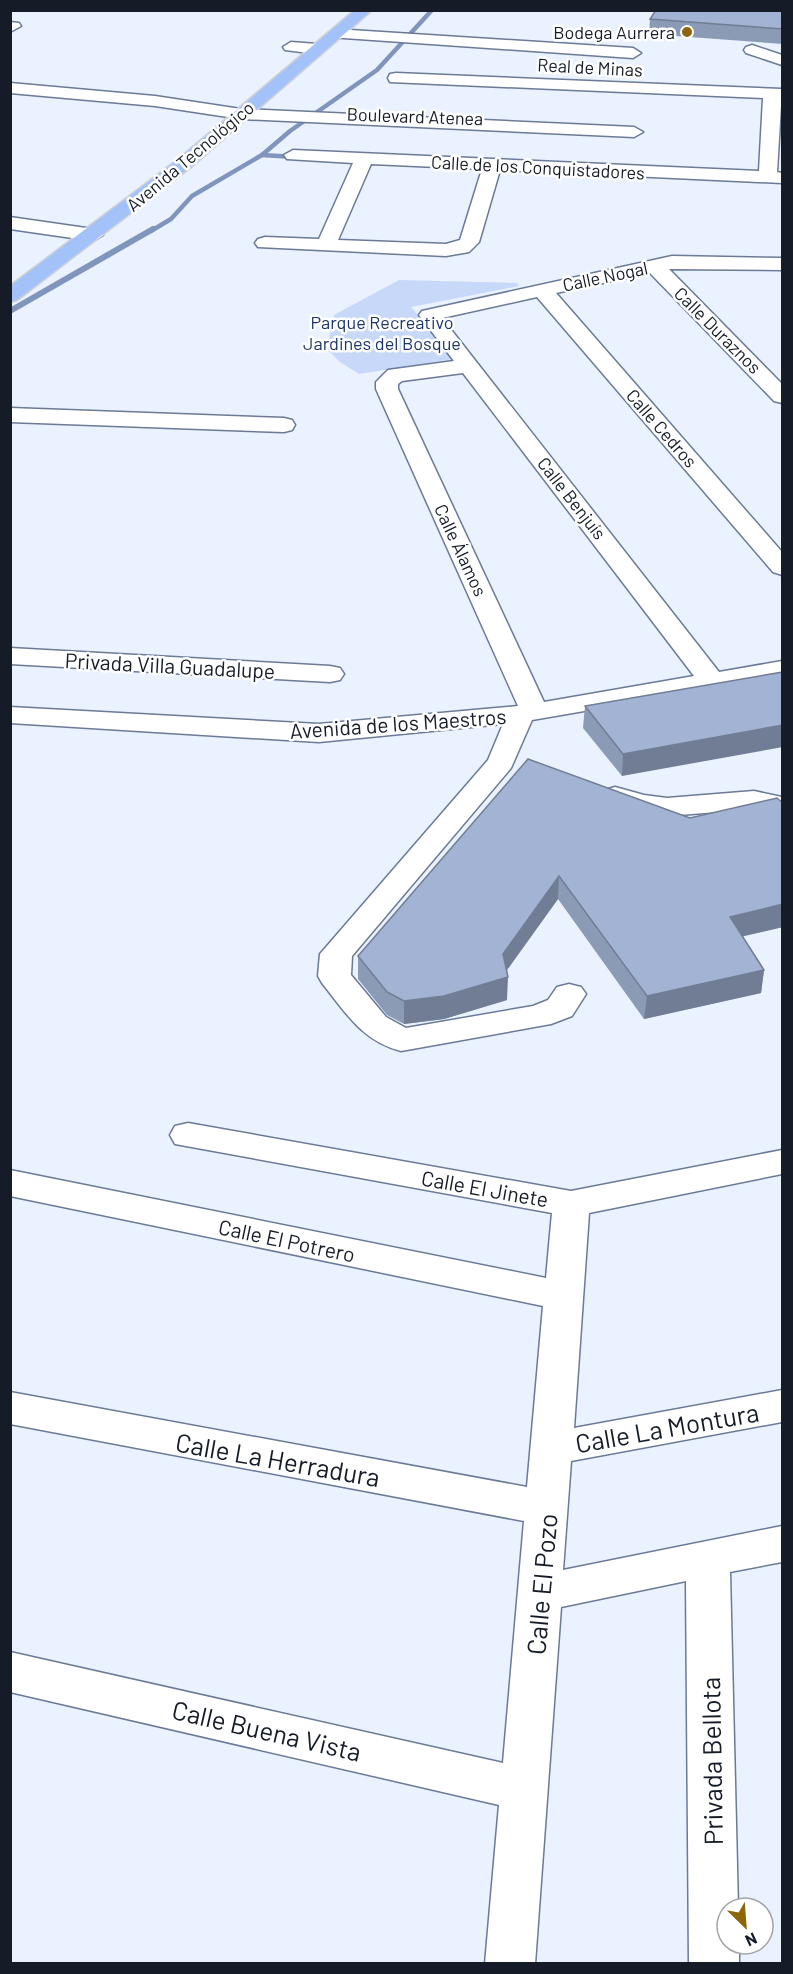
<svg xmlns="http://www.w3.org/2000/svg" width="793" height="1974" font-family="Barlow,sans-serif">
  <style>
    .green { fill: #c7d8f8 }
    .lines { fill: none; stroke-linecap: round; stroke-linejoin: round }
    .stream-far1 { stroke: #8095bc; stroke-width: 4.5 }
    .stream { stroke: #8095bc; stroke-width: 6 }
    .minor-casing { stroke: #6a7a97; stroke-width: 3 }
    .major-casing { stroke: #d0d1d4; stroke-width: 3 }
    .minor { fill: #fff; fill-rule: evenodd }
    .major { fill: #a4c2fa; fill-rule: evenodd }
    .wall { fill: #8b9ab5 }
    .shaded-wall { fill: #717d94 }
    .building { fill: #a2b3d3; stroke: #717d94; stroke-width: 1.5 }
    .poi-dot { fill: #8c6608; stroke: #fff; stroke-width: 2 }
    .labels { text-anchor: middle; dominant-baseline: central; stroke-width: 5; stroke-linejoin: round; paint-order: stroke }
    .far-poi-label { font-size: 18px; fill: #151b27; stroke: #fff; text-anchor: end }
    .far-street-label { font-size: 18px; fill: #151b27; stroke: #fff }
    .far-park-label { font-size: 18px; fill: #1d3668; stroke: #fff }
    .street-label { font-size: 21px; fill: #151b27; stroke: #fff }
    .near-street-label { font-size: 26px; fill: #151b27; stroke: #fff }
  </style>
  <rect width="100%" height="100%" fill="#eaf1ff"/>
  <!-- green -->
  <path class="green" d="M399 280 517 283 519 286 411 307 453 359 359 374 340 362 327 349 334 315Z"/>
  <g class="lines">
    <!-- stream-far1 -->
    <g class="stream-far1">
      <path d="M262 155 295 157"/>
      <path d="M151 231 171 219 192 196 262 155 290 131 377 70 432 10"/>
    </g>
    <!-- stream -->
    <path class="stream" d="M10 311 153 229"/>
    <!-- minor casing -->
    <g class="minor-casing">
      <g id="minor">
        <path d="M10 22 19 23 21 26 10 32Z"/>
        <path d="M335 29 633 48 641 53 633 58 329 37 327 34Z"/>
        <path d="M291 42 317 44 325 49 317 54 285 50 283 47Z"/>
        <path d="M752 45 782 55V65L746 53 744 50 746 47Z"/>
        <path d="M396 73 782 89 777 172 782 173V183L500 170 479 242 469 252 446 256 258 247 255 243 258 239 265 237 319 239 353 163 287 159 284 155 293 150 759 171 763 98 390 82 388 78 390 74ZM371 164 482 169 460 240 446 244 338 240Z"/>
        <path d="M10 83 155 96 241 109 634 127 643 132 634 137 241 119 155 106 10 93Z"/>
        <path d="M10 217 93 229 103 235 93 241 10 229Z"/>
        <path d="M672 256 782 258V270L669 269 782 384V403L774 401 650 273 556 293 782 552V575L773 572 537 297 442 318 719 672 782 661V677L532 720 511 768 352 956 351 975 386 1017 406 1028 533 1006 548 1000 557 987 569 984 581 987 586 994 572 1016 551 1024 401 1051C362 1041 346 1013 322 983L318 976 320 954 488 760 503 724 319 742 10 723V707L319 724 518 706 376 389V382L388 370 454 361 419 315 422 311ZM463 373 694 676 544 702 398 389V384L402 381Z"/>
        <path d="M10 408 284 418 292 420 295 425 292 430 284 432 10 422Z"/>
        <path d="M10 648 330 666 340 668 344 674 340 680 330 682 10 664Z"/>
        <path d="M615 787 644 795 667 798 754 791 782 797V815L754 809 667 816 631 810 605 802 600 796 605 790Z"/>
        <path d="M188 1123 571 1191 782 1150V1174L589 1213 574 1428 782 1390V1422L571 1461 563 1570 782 1526V1562L730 1572 738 1908H727V1944H739V1964H689L686 1581 561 1607 535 1964H485L499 1805 10 1692V1652L503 1763 524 1521 10 1424V1392L527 1487 543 1306 10 1196V1170L546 1278 552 1213 175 1144 170 1135 175 1126Z"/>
      </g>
    </g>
    <!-- major casing -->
    <g class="major-casing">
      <path id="major" d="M355 10H372L192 166 17 300 10 302V286L180 158Z"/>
    </g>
    <!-- minor -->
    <use href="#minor" class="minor"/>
    <!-- major -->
    <use href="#major" class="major"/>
  </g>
  <!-- wall -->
  <g class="wall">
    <path d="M783 10V44L649 34 650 19Z"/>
    <path d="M783 672 622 776 583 728 585 706Z"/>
    <path d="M783 803V927L742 936 764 970 761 993 644 1019 558 899 506 971 507 1000 444 1019 404 1024 387 1015 358 979V956L690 818Z"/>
  </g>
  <!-- shaded-wall -->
  <g class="shaded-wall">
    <path d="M783 725V747L622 776 623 754Z"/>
    <path d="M559 876 558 899 502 977 503 954Z"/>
    <path d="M783 904V927L727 940 730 917Z"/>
    <path d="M764 970 761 993 644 1019 647 996Z"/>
    <path d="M508 977 507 1000 444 1019 404 1024V1001Z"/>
  </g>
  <!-- building -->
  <g class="building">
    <path d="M656 10H783V29L650 19Z"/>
    <path d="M783 672V725L623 754 585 706Z"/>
    <path d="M528 759 690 818 777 798 783 803V904L730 917 764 970 647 996 559 876 503 954 508 977 444 996 404 1001 387 992 358 956Z"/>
  </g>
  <!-- markers -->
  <circle class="poi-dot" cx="687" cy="32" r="6"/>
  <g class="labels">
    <!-- far-poi labels -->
    <g class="far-poi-label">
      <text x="675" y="32">Bodega Aurrera</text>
    </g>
    <!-- far-street labels -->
    <g class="far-street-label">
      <text transform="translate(590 67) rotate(3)">Real de Minas</text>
      <text transform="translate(415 116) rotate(2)">Boulevard Atenea</text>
      <text transform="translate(190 156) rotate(-40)">Avenida Tecnológico</text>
      <text transform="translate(538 167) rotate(3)">Calle de los Conquistadores</text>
      <text transform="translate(605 276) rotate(-12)">Calle Nogal</text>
      <text transform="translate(718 330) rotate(45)">Calle Duraznos</text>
      <text transform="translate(662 428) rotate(49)">Calle Cedros</text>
      <text transform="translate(572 498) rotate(52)">Calle Benjuís</text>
      <text transform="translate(461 550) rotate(65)">Calle Álamos</text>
    </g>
    <!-- far-park labels -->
    <g class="far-park-label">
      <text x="382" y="322">Parque Recreativo<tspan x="382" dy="21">Jardines del Bosque</tspan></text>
    </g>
    <!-- street labels -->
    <g class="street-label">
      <text transform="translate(170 665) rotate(3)">Privada Villa Guadalupe</text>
      <text transform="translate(398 723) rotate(-4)">Avenida de los Maestros</text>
      <text transform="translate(485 1188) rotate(10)">Calle El Jinete</text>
      <text transform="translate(287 1240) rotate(12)">Calle El Potrero</text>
    </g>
    <!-- near-street labels -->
    <g class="near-street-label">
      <text transform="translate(667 1427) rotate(-10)">Calle La Montura</text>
      <text transform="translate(278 1459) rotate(10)">Calle La Herradura</text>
      <text transform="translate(541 1584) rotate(-85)">Calle El Pozo</text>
      <text transform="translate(267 1730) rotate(13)">Calle Buena Vista</text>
      <text transform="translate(711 1761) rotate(-91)">Privada Bellota</text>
    </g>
  </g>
  <!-- border -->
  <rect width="793" height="1974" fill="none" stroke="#151b27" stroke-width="24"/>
  <!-- north arrow -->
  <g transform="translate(745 1926) rotate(155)"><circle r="28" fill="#ffffff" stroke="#a1a4a9" stroke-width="1.5"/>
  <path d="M0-4.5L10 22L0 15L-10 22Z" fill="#8c6608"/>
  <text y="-9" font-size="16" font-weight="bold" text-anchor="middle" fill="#151b27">N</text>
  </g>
</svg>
